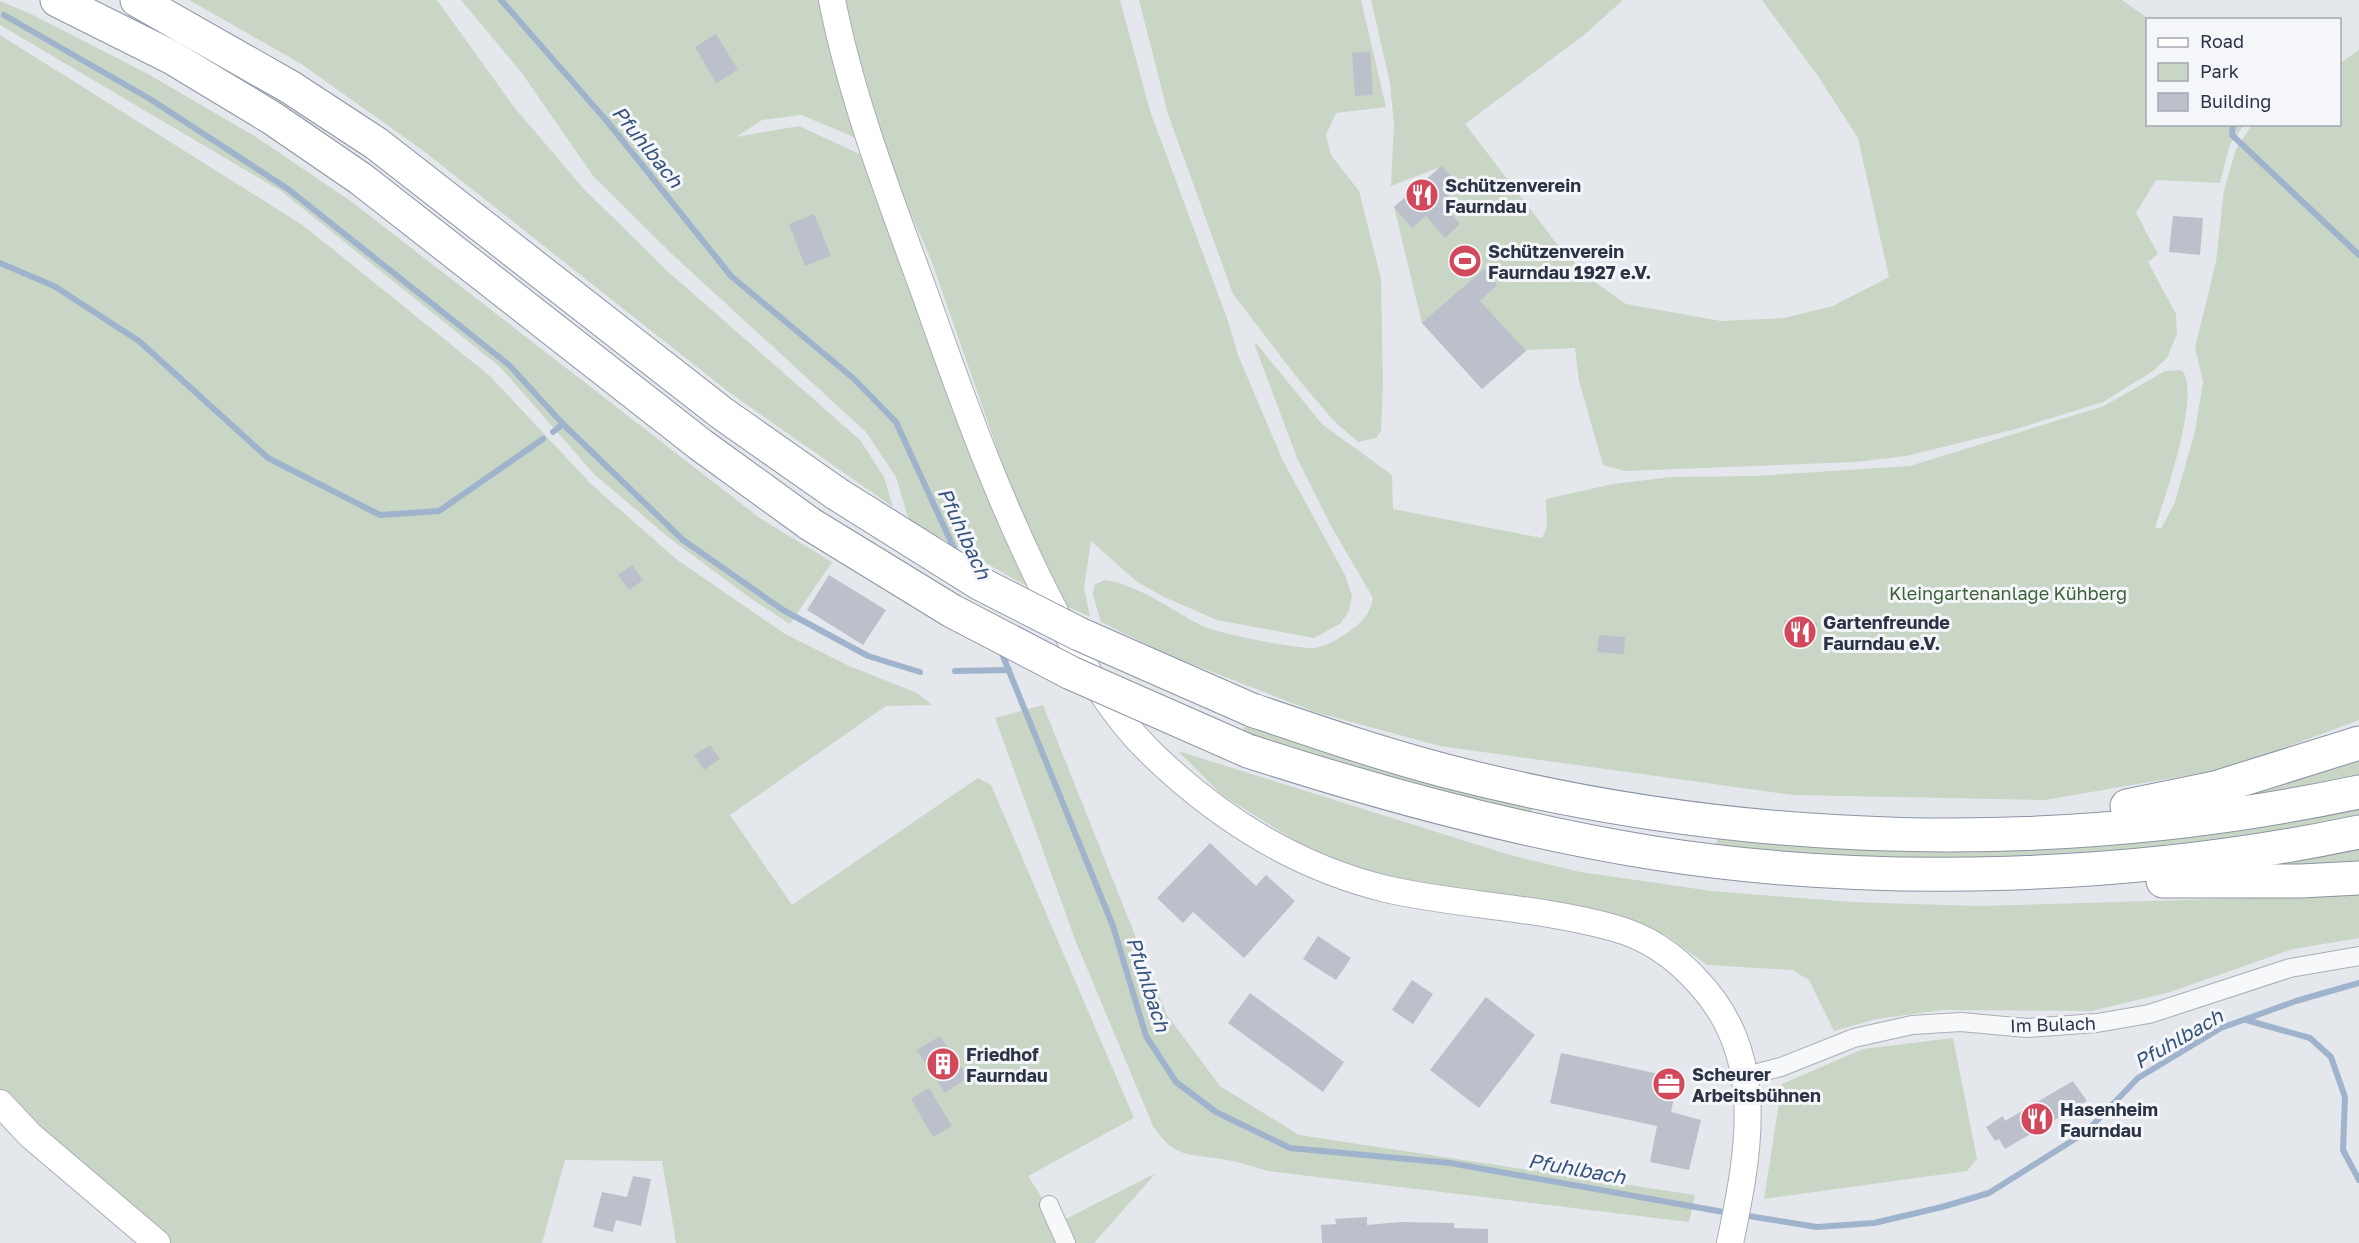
<svg xmlns="http://www.w3.org/2000/svg" width="2359" height="1243" font-family="'Golos Text',sans-serif">
  <style>
    .green { fill: #c9d6c5 }
    .lines { fill: none; stroke-linecap: round; stroke-linejoin: round }
    .stream { stroke: #9fb4cc; stroke-width: 6 }
    .building { fill: #bbc0ca }
    .street-casing { stroke: #a9aeb7; stroke-width: 20 }
    .secondary-casing { stroke: #a9aeb7; stroke-width: 28 }
    .highway-casing { stroke: #8b94a3; stroke-width: 35 }
    .street { stroke: #f7f8fa; stroke-width: 18 }
    .secondary { stroke: #fff; stroke-width: 26 }
    .highway { stroke: #fff; stroke-width: 33 }
    .highway-bridge-casing { stroke: #8b94a3; stroke-width: 35; stroke-linecap: butt }
    .highway-bridge { stroke: #fff; stroke-width: 33 }
    .labels { text-anchor: middle; dominant-baseline: central; stroke-width: 6; stroke-linejoin: round; paint-order: stroke }
    .poi-label { font-size: 18px; font-weight: bold; fill: #2b3445; stroke: #f4f6f9; text-anchor: start }
    .park-label { font-size: 18px; fill: #3f6138; stroke: #f4f6f9 }
    .street-label { font-size: 18px; fill: #2b3445; stroke: #f4f6f9 }
    .water-label { font-size: 20px; font-style: italic; fill: #34527a; stroke: #f4f6f9 }
  </style>
  <rect width="100%" height="100%" fill="#e4e7ec"/>
  <!-- green -->
  <g class="green">
    <path d="M189 0H437L514 107 583 188 665 269 860 440 884 477 893 507 730 393 425 152 300 63Z"/>
    <path d="M461 0H822L861 140 801 115 762 120 736 137 799 126 866 157 1032 589 909 520 896 477 866 432 675 257 594 177 521 72Z"/>
    <path d="M842 0H1120L1150 111 1227 318 1238 355 1283 461 1345 575 1352 596 1349 611 1340 624 1314 638 1217 620 1164 597 1136 581 1091 541 1084 587 1090 617 1060 603 1011 488 930 257 885 155Z"/>
    <path d="M1139 0H1361L1386 107 1336 113 1326 135 1331 155 1359 191 1381 279 1383 385 1381 431 1376 438 1358 442 1333 420 1299 380 1233 294 1168 114Z"/>
    <path d="M1371 0H1623L1584 35 1465 124 1560 248 1592 280 1626 304 1721 321 1784 318 1833 306 1889 277 1858 138 1818 76 1762 0H2122L2149 19 2148 124 2244 125 2230 144 2220 183 2156 180 2136 213 2158 254 2148 262 2176 314 2177 334 2167 358 2153 371 2103 402 2016 429 1906 456 1856 462 1625 471 1603 465 1579 381 1575 348 1527 350 1482 389 1422 323 1394 207 1440 167 1391 186 1394 125 1390 83Z"/>
    <path d="M0 1 33 15 148 74 256 137 352 202 761 519 832 562 790 624 750 598 668 537 595 475 500 367 281 191 0 25Z"/>
    <path d="M0 35 304 226 490 376 591 484 676 559 785 634 849 666 917 693 932 705 886 706 730 815 792 905 978 778 991 785 1134 1118 1028 1176 1058 1223 1156 1173 1094 1243H676L662 1161 565 1160 542 1243H157L0 1103Z"/>
    <path d="M2359 50V720L2230 768 2045 800 1793 795 1440 746 1315 712 1166 654 1101 622 1093 595 1094 585 1105 580C1140 585 1173 612 1205 627 1222 634 1296 649 1314 648 1325 647 1338 639 1347 633 1361 623 1370 615 1373 598L1331 526 1297 458 1255 346 1256 343 1322 424 1392 475 1393 509 1542 538 1547 527 1546 499 1613 484 1672 477 1756 476 1910 466 2104 406 2165 371 2181 370C2203 388 2164 501 2155 527L2161 529 2175 502 2195 431 2203 382 2195 347 2216 262 2224 190 2236 149 2252 125 2340 124V63Z"/>
    <path d="M1043 705 1167 1015 1220 1086 1299 1135 1695 1195 1689 1222 1268 1171C1253 1167 1237 1161 1222 1159 1188 1154 1174 1158 1153 1126L1076 942 995 718Z"/>
    <path d="M1246 724C1340 758 1435 783 1532 806V819L1397 785 1242 733Z"/>
    <path d="M1178 751 1510 855 1580 872 1712 891 1851 902 1978 906 2359 895V938L2293 949 2167 993 2091 1011 1943 1010 1876 1019 1834 1031 1809 980 1792 970 1707 965 1666 935 1629 922 1392 879 1320 856 1222 795Z"/>
    <path d="M2359 755V780L2230 803 2229 797Z"/>
    <path d="M2359 807V819L2113 856 1877 860 1715 849 1718 836Z"/>
    <path d="M2359 847V863L2259 869V864Z"/>
    <path d="M1953 1038 1977 1159 1967 1171 1764 1199 1782 1084 1863 1049Z"/>
  </g>
  <g class="lines">
    <!-- stream -->
    <g class="stream">
      <path d="M501 0 606 120 731 276 853 378 896 422 957 555"/>
      <path d="M4 15 150 99 288 189 509 365 563 424 683 540 783 610 868 656 920 672"/>
      <path d="M2233 124 2232 135 2359 255"/>
      <path d="M0 263 54 286 139 341 268 458 380 515 439 511 543 439"/>
      <path d="M553 432 563 424"/>
      <path d="M1000 649 1113 926 1146 1036 1176 1082 1216 1112 1290 1148 1450 1163 1729 1213"/>
      <path d="M955 671 1009 670"/>
      <path d="M2246 1020 2310 1038 2331 1057 2345 1097 2343 1150 2359 1180"/>
      <path d="M1742 1215 1817 1227 1874 1223 1942 1207 1989 1193 2086 1132 2138 1078 2221 1028 2296 1001 2359 983"/>
    </g>
  </g>
  <!-- building -->
  <g class="building">
    <path d="M716 34 738 70 716 83 695 47Z"/>
    <path d="M1370 51 1373 95 1355 96 1352 53Z"/>
    <path d="M1442 166 1460 187 1441 202 1460 224 1445 238 1426 216 1412 228 1394 207Z"/>
    <path d="M814 214 831 256 805 266 789 224Z"/>
    <path d="M2173 216 2203 218 2200 255 2169 252Z"/>
    <path d="M1484 269 1497 285 1480 301 1526 351 1482 389 1422 323Z"/>
    <path d="M632 565 643 580 629 590 618 575Z"/>
    <path d="M829 575 886 610 863 645 807 610Z"/>
    <path d="M1784 620 1817 622 1815 644 1783 641Z"/>
    <path d="M1599 635 1625 637 1624 654 1597 652Z"/>
    <path d="M710 745 720 759 704 770 694 755Z"/>
    <path d="M1210 843 1256 886 1266 875 1295 901 1244 958 1193 912 1183 923 1157 898Z"/>
    <path d="M1318 936 1351 958 1336 980 1303 959Z"/>
    <path d="M1412 980 1433 994 1413 1024 1392 1010Z"/>
    <path d="M1250 993 1344 1062 1323 1092 1228 1023Z"/>
    <path d="M1486 997 1535 1035 1479 1108 1430 1070Z"/>
    <path d="M940 1036 968 1077 945 1093 917 1050Z"/>
    <path d="M1561 1053 1678 1078 1671 1112 1701 1120 1689 1170 1650 1162 1657 1126 1550 1103Z"/>
    <path d="M2073 1081 2087 1101 2005 1149 1999 1139 1995 1141 1986 1127 2003 1116 2005 1121Z"/>
    <path d="M929 1088 952 1126 933 1137 911 1099Z"/>
    <path d="M633 1176 651 1179 641 1226 616 1220 613 1232 593 1227 602 1192 627 1197Z"/>
    <path d="M1367 1217V1225L1400 1222 1454 1223V1228L1488 1229V1243H1322L1321 1225 1336 1224 1335 1219Z"/>
  </g>
  <g class="lines">
    <!-- street casing -->
    <g class="street-casing">
      <g id="street">
        <path d="M1746 1076 1781 1067 1854 1038 1912 1025 1961 1022 2027 1028 2097 1023 2149 1014 2290 968 2359 956"/>
        <path d="M1049 1205 1066 1243"/>
      </g>
    </g>
    <!-- secondary casing -->
    <g class="secondary-casing">
      <g id="secondary">
        <path d="M832 0C852 101 890 198 925 294 964 405 1004 516 1059 619 1084 667 1112 715 1151 753 1217 817 1296 867 1386 889 1461 906 1540 907 1614 928 1648 937 1676 957 1699 983 1768 1057 1749 1152 1730 1243"/>
        <path d="M0 1103 30 1135 157 1243"/>
      </g>
    </g>
    <!-- highway casing -->
    <g class="highway-casing">
      <g id="highway">
        <path d="M57 0 171 57 272 118 361 179 701 445 810 524"/>
        <path d="M137 0 290 87 377 144 723 414 837 494"/>
        <path d="M1252 710C1317 732 1381 754 1446 771 1744 848 2058 856 2359 792"/>
        <path d="M1248 751C1381 794 1516 831 1654 853 1879 888 2137 879 2359 832"/>
        <path d="M2127 806 2215 788 2359 743"/>
        <path d="M2163 881H2301L2359 878"/>
      </g>
    </g>
    <!-- street -->
    <use href="#street" class="street"/>
    <!-- secondary -->
    <use href="#secondary" class="secondary"/>
    <!-- highway -->
    <use href="#highway" class="highway"/>
    <!-- highway-bridge casing -->
    <g class="highway-bridge-casing">
      <g id="highway-bridge">
        <path d="M837 494 979 583 1079 634 1252 710"/>
        <path d="M810 524 952 611 1071 673 1248 751"/>
      </g>
    </g>
    <!-- highway-bridge -->
    <use href="#highway-bridge" class="highway-bridge"/>
  </g>
  <!-- icons -->
  <defs>
    <g id="restaurant-disc" transform="scale(1.725)"><circle r="9.5" fill="#d1495b" stroke="#f4f6f9"/><path d="M-5-6h1v4h1v-4h1v4h1v-4h1v5L-1.5 .5V6h-2V.5L-5-1ZM5-6V6H3V1.5H1.5Q1.5-4 5-6Z" fill="#fff"/></g>
    <g id="stadium-disc" transform="scale(1.725)"><circle r="9.5" fill="#d1495b" stroke="#f4f6f9"/><path d="M0-5a6.5 5 0 1 0 0 10a6.5 5 0 1 0 0-10ZM-3.5-1.8h7v3.6h-7Z" fill="#fff"/></g>
    <g id="building-disc" transform="scale(1.725)"><circle r="9.5" fill="#d1495b" stroke="#f4f6f9"/><path d="M-4-6H4V6H1V3H-1V6H-4ZM-2.5-4.3h1.7v1.8h-1.7ZM.8-4.3h1.7v1.8H.8ZM-2.5-1h1.7V.8h-1.7ZM.8-1h1.7V.8H.8Z" fill="#fff"/></g>
    <g id="office-disc" transform="scale(1.725)"><circle r="9.5" fill="#d1495b" stroke="#f4f6f9"/><path d="M-6-3h4V-5.5h4V-3h4V5H-6ZM-1-4.5V-3h2v-1.5ZM-6 0V1H6V0Z" fill="#fff"/></g>
  </defs>
  <g fill-rule="evenodd">
    <use href="#restaurant-disc" x="1422" y="195"/>
    <use href="#stadium-disc" x="1465" y="261"/>
    <use href="#restaurant-disc" x="1800" y="632"/>
    <use href="#building-disc" x="943" y="1064"/>
    <use href="#office-disc" x="1669" y="1084"/>
    <use href="#restaurant-disc" x="2037" y="1119"/>
  </g>
  <g class="labels">
    <!-- poi labels -->
    <g class="poi-label">
      <text x="1445" y="185">Schützenverein<tspan x="1445" dy="21">Faurndau</tspan></text>
      <text x="1488" y="251">Schützenverein<tspan x="1488" dy="21">Faurndau 1927 e.V.</tspan></text>
      <text x="1823" y="622">Gartenfreunde<tspan x="1823" dy="21">Faurndau e.V.</tspan></text>
      <text x="966" y="1054">Friedhof<tspan x="966" dy="21">Faurndau</tspan></text>
      <text x="1692" y="1074">Scheurer<tspan x="1692" dy="21">Arbeitsbühnen</tspan></text>
      <text x="2060" y="1109">Hasenheim<tspan x="2060" dy="21">Faurndau</tspan></text>
    </g>
    <!-- park labels -->
    <g class="park-label">
      <text x="2008" y="593">Kleingartenanlage Kühberg</text>
    </g>
    <!-- street labels -->
    <g class="street-label">
      <text transform="translate(2053 1024) rotate(-2)">Im Bulach</text>
    </g>
    <!-- water labels -->
    <g class="water-label">
      <text transform="translate(648 146) rotate(51)">Pfuhlbach</text>
      <text transform="translate(965 533) rotate(65)">Pfuhlbach</text>
      <text transform="translate(1149 984) rotate(72)">Pfuhlbach</text>
      <text transform="translate(2178 1038) rotate(-30)">Pfuhlbach</text>
      <text transform="translate(1577 1168) rotate(10)">Pfuhlbach</text>
    </g>
  </g>
  <!-- legend -->
  <rect x="2146" y="18" width="195" height="108" fill="#f4f6f9" stroke="#a4a8b1" stroke-width="1.5"/>
  <rect x="2158" y="38" width="30" height="9" fill="#ffffff" stroke="#a4a8b1" stroke-width="1.5"/>
  <text x="2200" y="48" font-size="18" fill="#2b3445">Road</text>
  <rect x="2158" y="63" width="30" height="18" fill="#c9d6c5" stroke="#a4a8b1" stroke-width="1.5"/>
  <text x="2200" y="78" font-size="18" fill="#2b3445">Park</text>
  <rect x="2158" y="93" width="30" height="18" fill="#bbc0ca" stroke="#a4a8b1" stroke-width="1.5"/>
  <text x="2200" y="108" font-size="18" fill="#2b3445">Building</text>
</svg>
